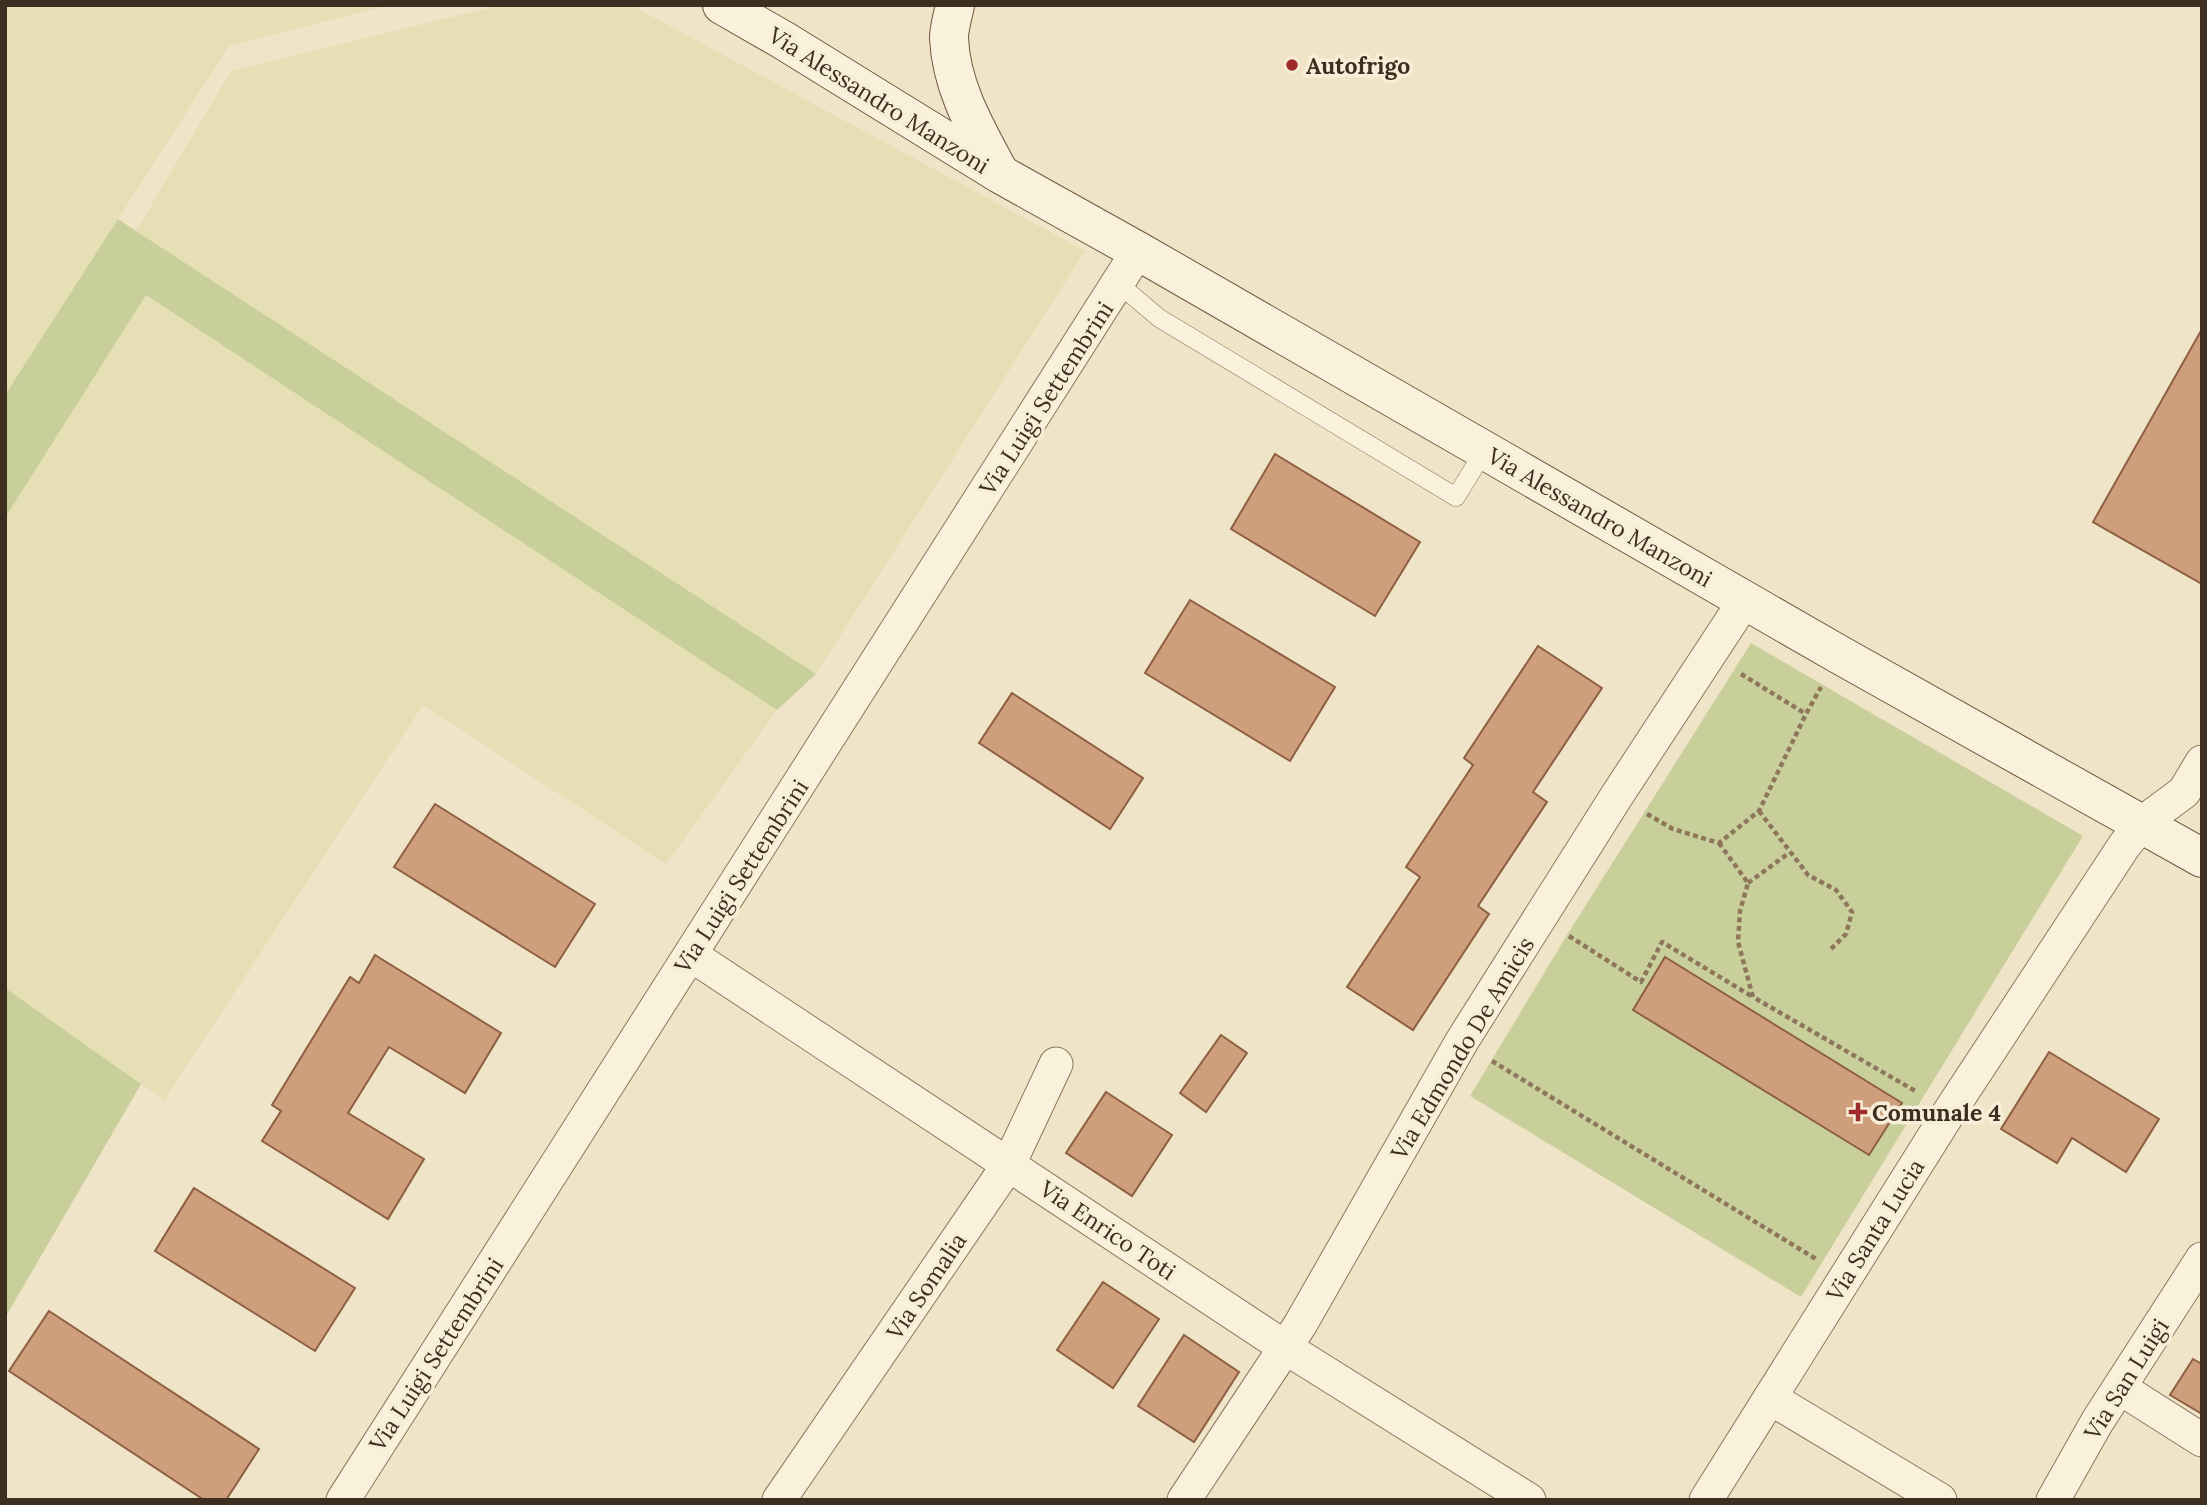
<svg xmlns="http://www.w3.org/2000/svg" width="2207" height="1505" font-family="Lora,serif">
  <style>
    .farmland { fill: #e6deb5 }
    .green { fill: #c9cf9b }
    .building { fill: #cf9f7d; stroke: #8d5f41; stroke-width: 2 }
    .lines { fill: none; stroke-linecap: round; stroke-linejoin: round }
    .lane-casing { stroke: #8d765c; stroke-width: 19 }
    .street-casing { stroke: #8d765c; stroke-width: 35 }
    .secondary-casing { stroke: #6f573f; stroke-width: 40 }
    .path { stroke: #8d765c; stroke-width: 4.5; stroke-dasharray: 5 3.5; stroke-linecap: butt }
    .lane { stroke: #faf1dc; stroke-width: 18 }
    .street { stroke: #faf1dc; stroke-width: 33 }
    .secondary { stroke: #faf1dc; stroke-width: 38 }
    .poi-dot { fill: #9e2a2b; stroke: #f7eed8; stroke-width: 2.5 }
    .labels { text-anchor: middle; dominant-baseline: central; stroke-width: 7; stroke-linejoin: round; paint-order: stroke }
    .poi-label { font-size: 23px; font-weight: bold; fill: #3d2e20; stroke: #f7eed8; text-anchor: start }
    .street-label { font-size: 23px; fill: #3d2e20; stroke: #f7eed8 }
  </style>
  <rect width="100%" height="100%" fill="#f0e4c8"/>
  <!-- farmland -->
  <g class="farmland">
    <path d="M5 5H389L229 46 5 395Z"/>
    <path d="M501 5H631L1085 251 816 674 136 231 231 71Z"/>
    <path d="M146 295 777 710 666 864 423 705 164 1100 5 988V518Z"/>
  </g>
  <!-- green -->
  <g class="green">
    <path d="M118 219 136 231 816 674 777 710 146 295 5 518V395Z"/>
    <path d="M1751 643 2083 836 1801 1297 1470 1096 1567 935Z"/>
    <path d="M5 988 141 1084 5 1318Z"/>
  </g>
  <!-- building -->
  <g class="building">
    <path d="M2202 329V584L2093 522Z"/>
    <path d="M1275 454 1420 542 1375 616 1231 529Z"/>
    <path d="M1190 600 1335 687 1290 761 1145 673Z"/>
    <path d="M1538 646 1602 688 1533 792 1547 802 1478 906 1489 914 1413 1030 1347 987 1420 877 1406 867 1473 765 1464 758Z"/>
    <path d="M1012 693 1143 778 1110 829 979 743Z"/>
    <path d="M435 804 595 904 555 967 394 867Z"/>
    <path d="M375 955 501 1033 465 1093 389 1047 348 1113 424 1159 388 1219 262 1141 281 1111 272 1105 350 977 359 983Z"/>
    <path d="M1665 957 1902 1103 1869 1155 1633 1010Z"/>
    <path d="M1221 1035 1247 1053 1206 1112 1180 1093Z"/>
    <path d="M2049 1052 2159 1119 2126 1172 2072 1138 2057 1163 2001 1129Z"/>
    <path d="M1106 1092 1172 1135 1132 1196 1066 1153Z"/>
    <path d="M194 1188 355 1288 315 1351 155 1251Z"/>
    <path d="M1103 1282 1159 1319 1113 1388 1057 1350Z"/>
    <path d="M49 1311 259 1449 226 1500H204L9 1371Z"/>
    <path d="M1184 1335 1239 1372 1194 1442 1138 1406Z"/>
    <path d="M2193 1359 2202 1364V1414L2170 1395Z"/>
  </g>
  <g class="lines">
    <!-- lane casing -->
    <g class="lane-casing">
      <path id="lane" d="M1119 284 1159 318 1456 497 1484 451"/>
    </g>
    <!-- street casing -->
    <g class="street-casing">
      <g id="street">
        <path d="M691 955 1286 1348 1529 1500"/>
        <path d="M2120 1388 2202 1440"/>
        <path d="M1770 1398 1940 1500"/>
        <path d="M343 1500 1138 251"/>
        <path d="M779 1500 1009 1164 1056 1064"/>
        <path d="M1184 1500 1300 1325 1462 1041 1616 797 1745 600"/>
        <path d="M1706 1500 1948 1114 2124 846 2142 823 2184 792 2202 762"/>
        <path d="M2053 1500 2097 1422 2202 1259"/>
      </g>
    </g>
    <!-- secondary casing -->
    <g class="secondary-casing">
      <g id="secondary">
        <path d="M722 5 783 40 1000 174 1138 251 1840 655 2202 858"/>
        <path d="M955 5C953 16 949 27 949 38 951 87 976 129 999 172"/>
      </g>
    </g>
    <!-- path -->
    <g class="path">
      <path d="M1741 674 1806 714"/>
      <path d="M1759 811 1808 875 1836 890 1852 912 1846 934 1830 950"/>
      <path d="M1647 814 1673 829 1719 843 1759 811 1806 714 1821 687"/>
      <path d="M1719 843 1748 883 1740 911 1738 942 1753 997 1917 1092"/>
      <path d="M1748 883 1789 853"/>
      <path d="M1569 936 1641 982 1662 942 1753 997"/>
      <path d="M1492 1061 1816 1259"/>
    </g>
    <!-- lane -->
    <use href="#lane" class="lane"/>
    <!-- street -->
    <use href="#street" class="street"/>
    <!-- secondary -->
    <use href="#secondary" class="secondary"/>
  </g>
  <!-- markers -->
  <g class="poi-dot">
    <circle cx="1292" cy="65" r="7"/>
    <path d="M1854.5 1101.5h7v7h7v7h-7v7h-7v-7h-7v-7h7z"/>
  </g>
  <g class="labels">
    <!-- poi labels -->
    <g class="poi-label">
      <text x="1306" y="65">Autofrigo</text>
      <text x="1872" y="1112">Comunale 4</text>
    </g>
    <!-- street labels -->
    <g class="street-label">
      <text transform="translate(879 100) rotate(32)">Via Alessandro Manzoni</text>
      <text transform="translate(1046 398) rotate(-57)">Via Luigi Settembrini</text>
      <text transform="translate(1600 517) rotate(30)">Via Alessandro Manzoni</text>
      <text transform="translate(741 876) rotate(-57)">Via Luigi Settembrini</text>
      <text transform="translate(1462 1048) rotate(-59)">Via Edmondo De Amicis</text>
      <text transform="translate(1108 1230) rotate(34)">Via Enrico Toti</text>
      <text transform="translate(1875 1230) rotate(-58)">Via Santa Lucia</text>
      <text transform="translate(926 1286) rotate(-56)">Via Somalia</text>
      <text transform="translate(436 1354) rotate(-57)">Via Luigi Settembrini</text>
      <text transform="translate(2126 1379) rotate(-58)">Via San Luigi</text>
    </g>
  </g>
  <!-- border -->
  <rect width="2207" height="1505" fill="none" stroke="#3d2e20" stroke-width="14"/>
</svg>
